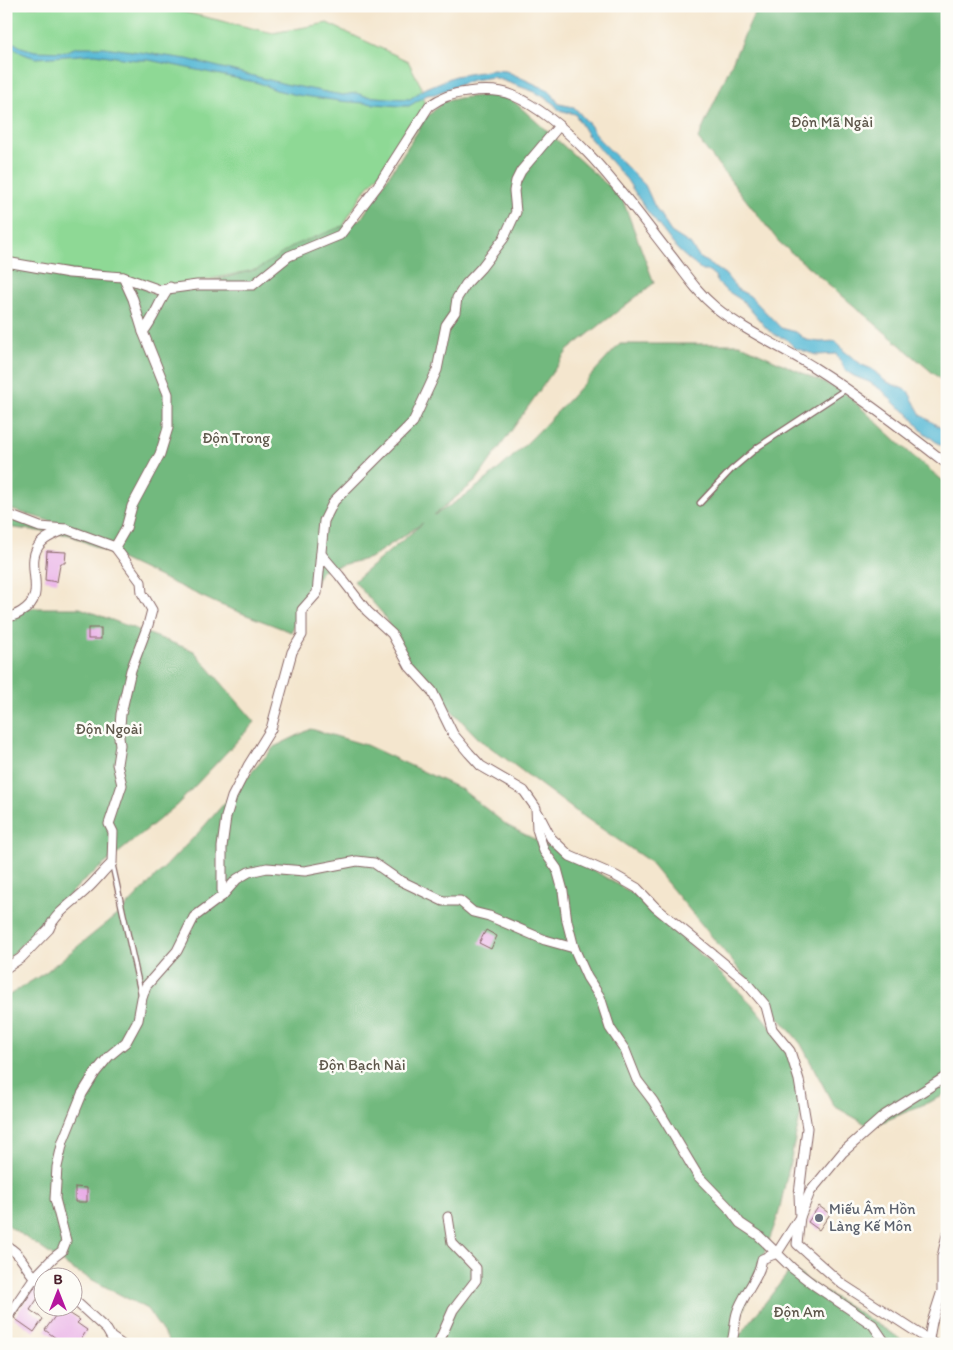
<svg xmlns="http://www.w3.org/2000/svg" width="953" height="1350" font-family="Itim,sans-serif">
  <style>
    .green { fill: #8ed995; stroke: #6c7c60 }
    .forest { fill: #72b97e; stroke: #5e6c54 }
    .water { fill: #58bad6; stroke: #516c80 }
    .building { fill: #e8abe6 }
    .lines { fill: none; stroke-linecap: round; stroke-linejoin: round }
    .lane-casing { stroke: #866564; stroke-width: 7 }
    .street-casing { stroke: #866564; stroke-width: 11 }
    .lane { stroke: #fff; stroke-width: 4.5 }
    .street { stroke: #fff; stroke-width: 9 }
    .worship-dot { fill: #6b7280; stroke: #fdfcf7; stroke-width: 2 }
    .labels { text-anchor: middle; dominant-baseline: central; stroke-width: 5; stroke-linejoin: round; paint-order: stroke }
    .park-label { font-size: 15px; fill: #5e574b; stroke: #fdfcf7 }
    .worship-label { font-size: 15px; fill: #5b616d; stroke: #fdfcf7; text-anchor: start }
  </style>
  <rect width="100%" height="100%" fill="#fdfcf7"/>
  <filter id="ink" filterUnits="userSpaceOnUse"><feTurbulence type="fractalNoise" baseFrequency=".02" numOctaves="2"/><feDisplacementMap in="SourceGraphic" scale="10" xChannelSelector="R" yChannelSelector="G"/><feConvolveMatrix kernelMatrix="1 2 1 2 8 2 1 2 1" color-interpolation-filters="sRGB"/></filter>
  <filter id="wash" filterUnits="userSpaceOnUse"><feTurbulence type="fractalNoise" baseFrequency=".0096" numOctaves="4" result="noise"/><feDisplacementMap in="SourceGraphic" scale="20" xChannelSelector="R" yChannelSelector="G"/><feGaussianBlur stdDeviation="1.12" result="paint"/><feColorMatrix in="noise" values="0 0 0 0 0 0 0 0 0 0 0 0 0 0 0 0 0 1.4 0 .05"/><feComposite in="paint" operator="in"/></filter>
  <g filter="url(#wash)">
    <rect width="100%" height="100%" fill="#f4e6ce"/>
    <!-- green -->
    <path class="green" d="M6 6H158L273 33 327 23 408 61 421 86 427 117 362 194 343 226 258 269 160 290 6 261Z"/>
    <!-- forest -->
    <g class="forest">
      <path d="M760 6H947V385L779 242 698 139 752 18Z"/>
      <path d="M490 95 511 99 622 198 654 283 568 350 476 481 434 515C505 477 565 402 620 344H739L844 392 913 456 947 484V1091L941 1097 871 1127 834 1106 801 1044 649 861 577 812 478 738 410 667 383 614 354 581 423 523 370 558 322 570 291 632 218 604 70 535 6 527V514L40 527 73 528 6 508V262L123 277 161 298 170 287 197 285 258 269 295 245 361 219 427 117 443 102 459 98Z"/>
      <path d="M6 608H80L194 651 255 722 177 805 80 884 6 961Z"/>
      <path d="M311 729 366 745 461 789 508 826 580 862 655 907 689 943 751 1003 790 1051 804 1099 778 1216 731 1344H171L147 1309 72 1269 6 1224V997L46 972 123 910 198 833 274 747Z"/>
      <path d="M792 1268 814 1285 909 1344H733Z"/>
    </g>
    <!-- water -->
    <path class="water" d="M6 38 21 47 35 51 64 52 77 47H104L187 59 285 84 331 93 343 95 356 93 365 96 389 98 410 99 424 89 455 76 493 70 506 71 550 91 559 104 574 107 590 125 599 139 645 185 654 205 671 232 690 244 699 257 725 274 737 289 750 296 781 328 796 332 806 340 820 342 836 341 844 351 862 365 872 369 885 381 908 391 921 415 947 432V447L940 445 922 431 908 413 896 405 883 391 869 382 854 376 846 371 836 354 816 355 795 348 785 338 777 336 767 329 743 301 724 289 717 281 715 276 709 271H703L689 260 677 249 645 208 627 180 588 136 575 114 559 110 552 102 535 92 493 77 472 80 435 94 427 95 409 106H400L340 101 297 95 276 90 259 83 149 60H136L95 54 37 58C25 56 16 50 6 43Z"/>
    <g id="blocks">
      <!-- building -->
      <g class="building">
        <path d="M47 551 66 552 65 563H61L60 565 57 582 45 580Z"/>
        <rect x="88" y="628" width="13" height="11"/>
        <path d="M486 930 497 936 491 949 479 943Z"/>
        <path d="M75 1187 87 1188V1202H75Z"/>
        <path d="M819 1206 830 1214 819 1230 808 1222Z"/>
        <path d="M35 1287 42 1292 30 1310 43 1319 34 1332 14 1318Z"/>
        <path d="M61 1308 80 1320 77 1323 87 1330 78 1344H54L57 1339 45 1330Z"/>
      </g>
    </g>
  </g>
  <g filter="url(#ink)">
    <use href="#blocks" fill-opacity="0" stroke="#866564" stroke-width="1"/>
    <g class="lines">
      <!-- lane casing -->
      <g class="lane-casing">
        <g id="lane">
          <path d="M700 503 731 470 758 447 846 389"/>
          <path d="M112 863 141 994"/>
        </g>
      </g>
      <!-- street casing -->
      <g class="street-casing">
        <g id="street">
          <path d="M6 262 69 273 123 277 160 290 197 285H253L289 256 340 235 379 184 429 106C440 98 454 93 467 92 482 90 498 89 512 95 577 124 630 204 673 258 686 275 698 293 715 307 746 332 782 347 815 368 861 397 904 430 947 464"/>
          <path d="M143 332C155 318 159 300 170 287"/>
          <path d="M6 514 40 527 66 529 115 547"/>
          <path d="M321 554 339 575 367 611 392 634 410 667 432 691 453 734 469 753 481 766 524 791 536 808 537 829 544 851 557 869 563 891 567 921 574 948 587 977 600 997 610 1028 625 1050 637 1080 653 1101 698 1176 728 1207 740 1223 758 1235 792 1268 814 1285 873 1325 884 1341 888 1344"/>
          <path d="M6 617C12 617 16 615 21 612 52 594 20 563 42 542 48 536 58 533 66 529"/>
          <path d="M538 813 551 838 570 856 616 876 637 888 655 907 743 979 766 1006 772 1029 790 1051 799 1080 807 1128 799 1194 800 1217 797 1244 842 1284 935 1344"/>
          <path d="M222 896 237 879 249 872 267 868 305 871 357 861 374 863 397 879 443 901H460L473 912 489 916 545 940 574 948"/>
          <path d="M6 968 21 958 49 929C55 913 75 901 87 889 96 881 103 871 112 863L113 832 109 824 122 785 117 764 120 745 119 737 121 714 131 670 148 625 152 610 142 593 141 582 115 547 126 528 132 506 160 454 168 428V394L143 332 133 299 123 277"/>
          <path d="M6 1246C24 1254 26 1274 42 1283"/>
          <path d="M72 1298 107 1330 111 1337 121 1344"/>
          <path d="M6 1319 34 1278 53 1258 62 1251 66 1241 55 1199 57 1167 63 1141 82 1094 95 1073 109 1056 126 1042 138 1020 142 998 146 986 177 951 194 917 222 896V847L226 817 232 797 248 766 271 729 292 652 302 635V610L317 593 324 521 334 501 413 422 437 370 446 325 455 312 457 298 466 284 481 268 504 238 516 212 514 191 516 181 521 171 559 126"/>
          <path d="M438 1344 453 1310 476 1280V1268L452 1243 448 1217"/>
          <path d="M731 1344C735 1335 734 1323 737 1313 743 1294 759 1279 762 1259L777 1253 800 1217 810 1192 843 1152 885 1115 947 1076"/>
          <path d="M928 1344 932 1322 942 1291V1257L947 1235"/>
        </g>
      </g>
      <!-- lane -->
      <use href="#lane" class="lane"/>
      <!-- street -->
      <use href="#street" class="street"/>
    </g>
  </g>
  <!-- markers -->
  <circle class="worship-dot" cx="819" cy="1218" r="5"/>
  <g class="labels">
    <!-- park labels -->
    <g class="park-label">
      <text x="832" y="122">Độn Mã Ngài</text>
      <text x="236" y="438">Độn Trong</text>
      <text x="109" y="729">Độn Ngoài</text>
      <text x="362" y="1065">Độn Bạch Nài</text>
      <text x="799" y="1312">Độn Am</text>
    </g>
    <!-- worship labels -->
    <g class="worship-label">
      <text x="829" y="1209">Miếu Âm Hồn<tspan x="829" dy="17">Làng Kế Môn</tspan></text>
    </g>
  </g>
  <!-- margin -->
  <rect width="953" height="1350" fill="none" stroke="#fdfcf7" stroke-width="25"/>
  <!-- north arrow -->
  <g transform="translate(58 1292)"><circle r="24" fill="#fdfcf7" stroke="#b5a4a5"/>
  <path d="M0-4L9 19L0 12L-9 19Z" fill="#b5179e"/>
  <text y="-8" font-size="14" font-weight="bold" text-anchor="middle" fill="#4a1f2b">B</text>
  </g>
</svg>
